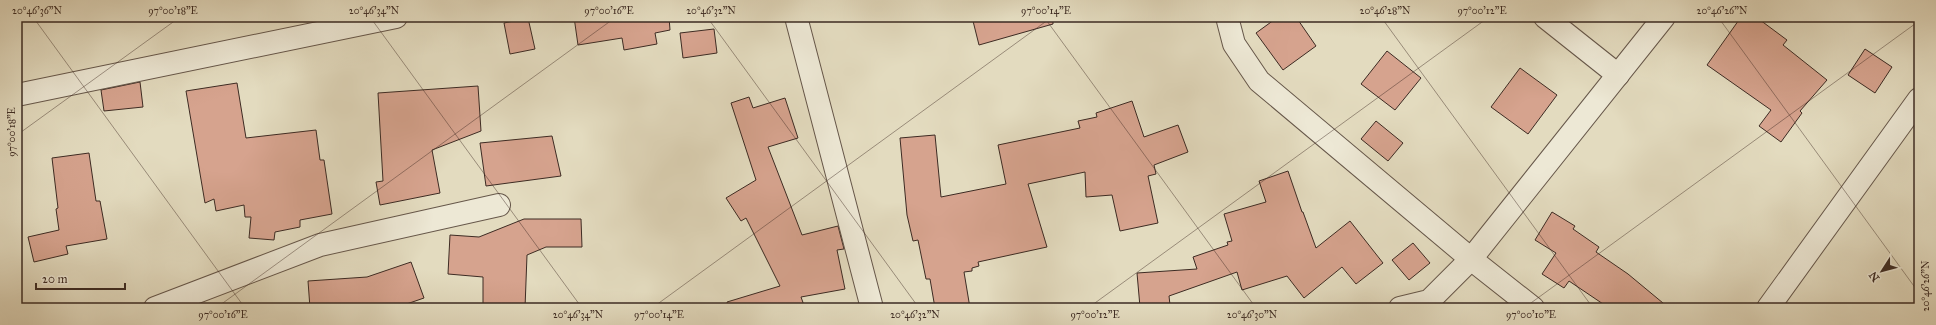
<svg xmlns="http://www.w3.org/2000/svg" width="1936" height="325" font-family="'IM FELL Great Primer',serif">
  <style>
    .building { fill: #d6a38e; stroke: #3d2b23 }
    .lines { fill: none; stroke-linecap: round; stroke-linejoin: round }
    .minor-casing { stroke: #66574a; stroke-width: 24 }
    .minor { stroke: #ede8d5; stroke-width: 22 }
    .ticks { fill: none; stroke: #3d2b23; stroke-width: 1; stroke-opacity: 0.45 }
    .neatline { fill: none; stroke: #3d2b23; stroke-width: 1.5 }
    .ticks-label { font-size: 10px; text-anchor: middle; fill: #3d2b23 }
  </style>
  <rect width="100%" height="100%" fill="#e3dbbf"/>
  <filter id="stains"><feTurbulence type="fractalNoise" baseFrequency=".005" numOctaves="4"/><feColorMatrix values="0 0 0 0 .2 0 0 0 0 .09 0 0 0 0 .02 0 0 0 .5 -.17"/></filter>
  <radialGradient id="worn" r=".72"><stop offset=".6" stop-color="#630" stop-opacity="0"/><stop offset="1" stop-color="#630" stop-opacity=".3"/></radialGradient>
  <!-- building -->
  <g class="building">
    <path d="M574 17H669L670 30 655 33 657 44 624 50 622 38 578 45Z"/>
    <path d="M972 17H1053V24L979 45Z"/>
    <path d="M1278 17H1296L1316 46 1283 70 1256 33Z"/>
    <path d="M1741 17H1756L1787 40 1783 45 1827 80 1800 111 1802 113 1781 142 1759 126 1771 110 1707 65Z"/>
    <path d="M528 18 535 49 510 54 504 23Z"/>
    <path d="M714 29 717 53 683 58 680 33Z"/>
    <path d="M1865 49 1892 67 1875 93 1848 75Z"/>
    <path d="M1387 51 1421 78 1395 110 1361 84Z"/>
    <path d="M1520 68 1557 95 1528 134 1491 107Z"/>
    <path d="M140 82 143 107 104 111 101 90Z"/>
    <path d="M237 83 246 138 316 130 320 160H324L332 214 300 220V227L275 232 274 240 249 238 251 217H245L244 205 216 211 214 199 205 203 186 91Z"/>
    <path d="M478 86 481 131 432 150 440 193 380 205 376 182 383 181 378 93Z"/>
    <path d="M749 97 753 108 785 98 798 138 768 147 802 235 838 226 844 249 837 250 845 289 801 297 805 308H728L727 302 780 286 746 218 741 221 726 198 756 180 731 103Z"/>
    <path d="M1132 101 1144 137 1178 125 1188 152 1154 165 1156 174 1148 176 1158 223 1120 231 1112 195 1086 197 1085 172 1028 184 1047 247 978 262 979 266 972 268V271L964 272 970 308H935L930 279H926L918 240 913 241 907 215 900 138 935 135 941 197 1006 184 998 145 1080 128 1078 121 1097 117 1096 113Z"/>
    <path d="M1376 121 1403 143 1388 161 1361 139Z"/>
    <path d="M552 136 561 176 486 186 480 143Z"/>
    <path d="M89 153 96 201H100L107 239 66 246 68 254 34 262 28 237 59 230 56 209 58 208 52 158Z"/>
    <path d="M1288 171 1302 212H1303L1316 248 1350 221 1383 263 1356 284 1342 267 1304 298 1287 276 1242 290 1237 272 1169 296 1170 305 1140 307 1137 273 1197 269 1193 257 1228 245 1227 242 1232 241 1224 214 1266 202 1259 181Z"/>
    <path d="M1552 212 1575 226 1573 229 1599 247 1596 252 1628 274 1669 308H1609L1569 281 1564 288 1542 274 1556 253 1535 240Z"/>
    <path d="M524 219H581L582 247H546L527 255 525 308H483V277L448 274 450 235 479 237Z"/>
    <path d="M1413 243 1430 263 1409 280 1392 260Z"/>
    <path d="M411 262 424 298 395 308H310L308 281 367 277Z"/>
  </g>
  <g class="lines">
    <!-- minor casing -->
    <g class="minor-casing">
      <g id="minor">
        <path d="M796 17 872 308"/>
        <path d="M1227 17 1234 44 1259 81 1471 259 1533 308"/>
        <path d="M1545 17 1618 75"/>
        <path d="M17 95 396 17"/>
        <path d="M155 308 320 245 499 205"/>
        <path d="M1400 308 1429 301 1471 259 1664 17"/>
        <path d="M1768 308 1919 99"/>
      </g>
    </g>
    <!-- minor -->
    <use href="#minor" class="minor"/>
  </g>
  <!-- ticks -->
  <path class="ticks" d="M33 17 245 308M370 17 582 308M707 17 919 308M1044 17 1256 308M1381 17 1593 308M1718 17 1919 293M17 135 180 17M216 308 616 17M652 308 1052 17M1088 308 1489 17M1524 308 1919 21"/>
  <!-- margin -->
  <rect width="1936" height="325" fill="none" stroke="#e3dbbf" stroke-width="44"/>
  <!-- north arrow -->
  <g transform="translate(1882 271) rotate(234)" stroke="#ede8d5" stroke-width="3" paint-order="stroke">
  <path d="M0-3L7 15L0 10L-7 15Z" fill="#3d2b23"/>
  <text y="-6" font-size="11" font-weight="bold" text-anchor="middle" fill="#3d2b23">N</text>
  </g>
  <!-- scale -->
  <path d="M36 283v6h89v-6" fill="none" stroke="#3d2b23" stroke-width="2"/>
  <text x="42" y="283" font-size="12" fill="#3d2b23" stroke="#ede8d5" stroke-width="3" paint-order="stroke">20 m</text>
  <rect x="22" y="22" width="1892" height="281" class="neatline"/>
  <g class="ticks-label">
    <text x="37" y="14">20°46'36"N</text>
    <text x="173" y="14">97°00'18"E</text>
    <text x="374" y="14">20°46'34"N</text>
    <text x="609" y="14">97°00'16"E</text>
    <text x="711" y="14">20°46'32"N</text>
    <text x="1046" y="14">97°00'14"E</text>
    <text x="1385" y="14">20°46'28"N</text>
    <text x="1482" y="14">97°00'12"E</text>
    <text x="1722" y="14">20°46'26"N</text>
    <text transform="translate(11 132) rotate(-90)" y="4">97°00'18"E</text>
    <text transform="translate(1925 286) rotate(-90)" y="4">20°46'26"N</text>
    <text x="223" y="318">97°00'16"E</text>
    <text x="578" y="318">20°46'34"N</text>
    <text x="659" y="318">97°00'14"E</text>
    <text x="915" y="318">20°46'32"N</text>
    <text x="1095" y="318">97°00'12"E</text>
    <text x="1252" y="318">20°46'30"N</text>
    <text x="1531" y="318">97°00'10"E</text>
  </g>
  <rect width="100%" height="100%" filter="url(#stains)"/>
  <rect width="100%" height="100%" fill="url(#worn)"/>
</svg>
